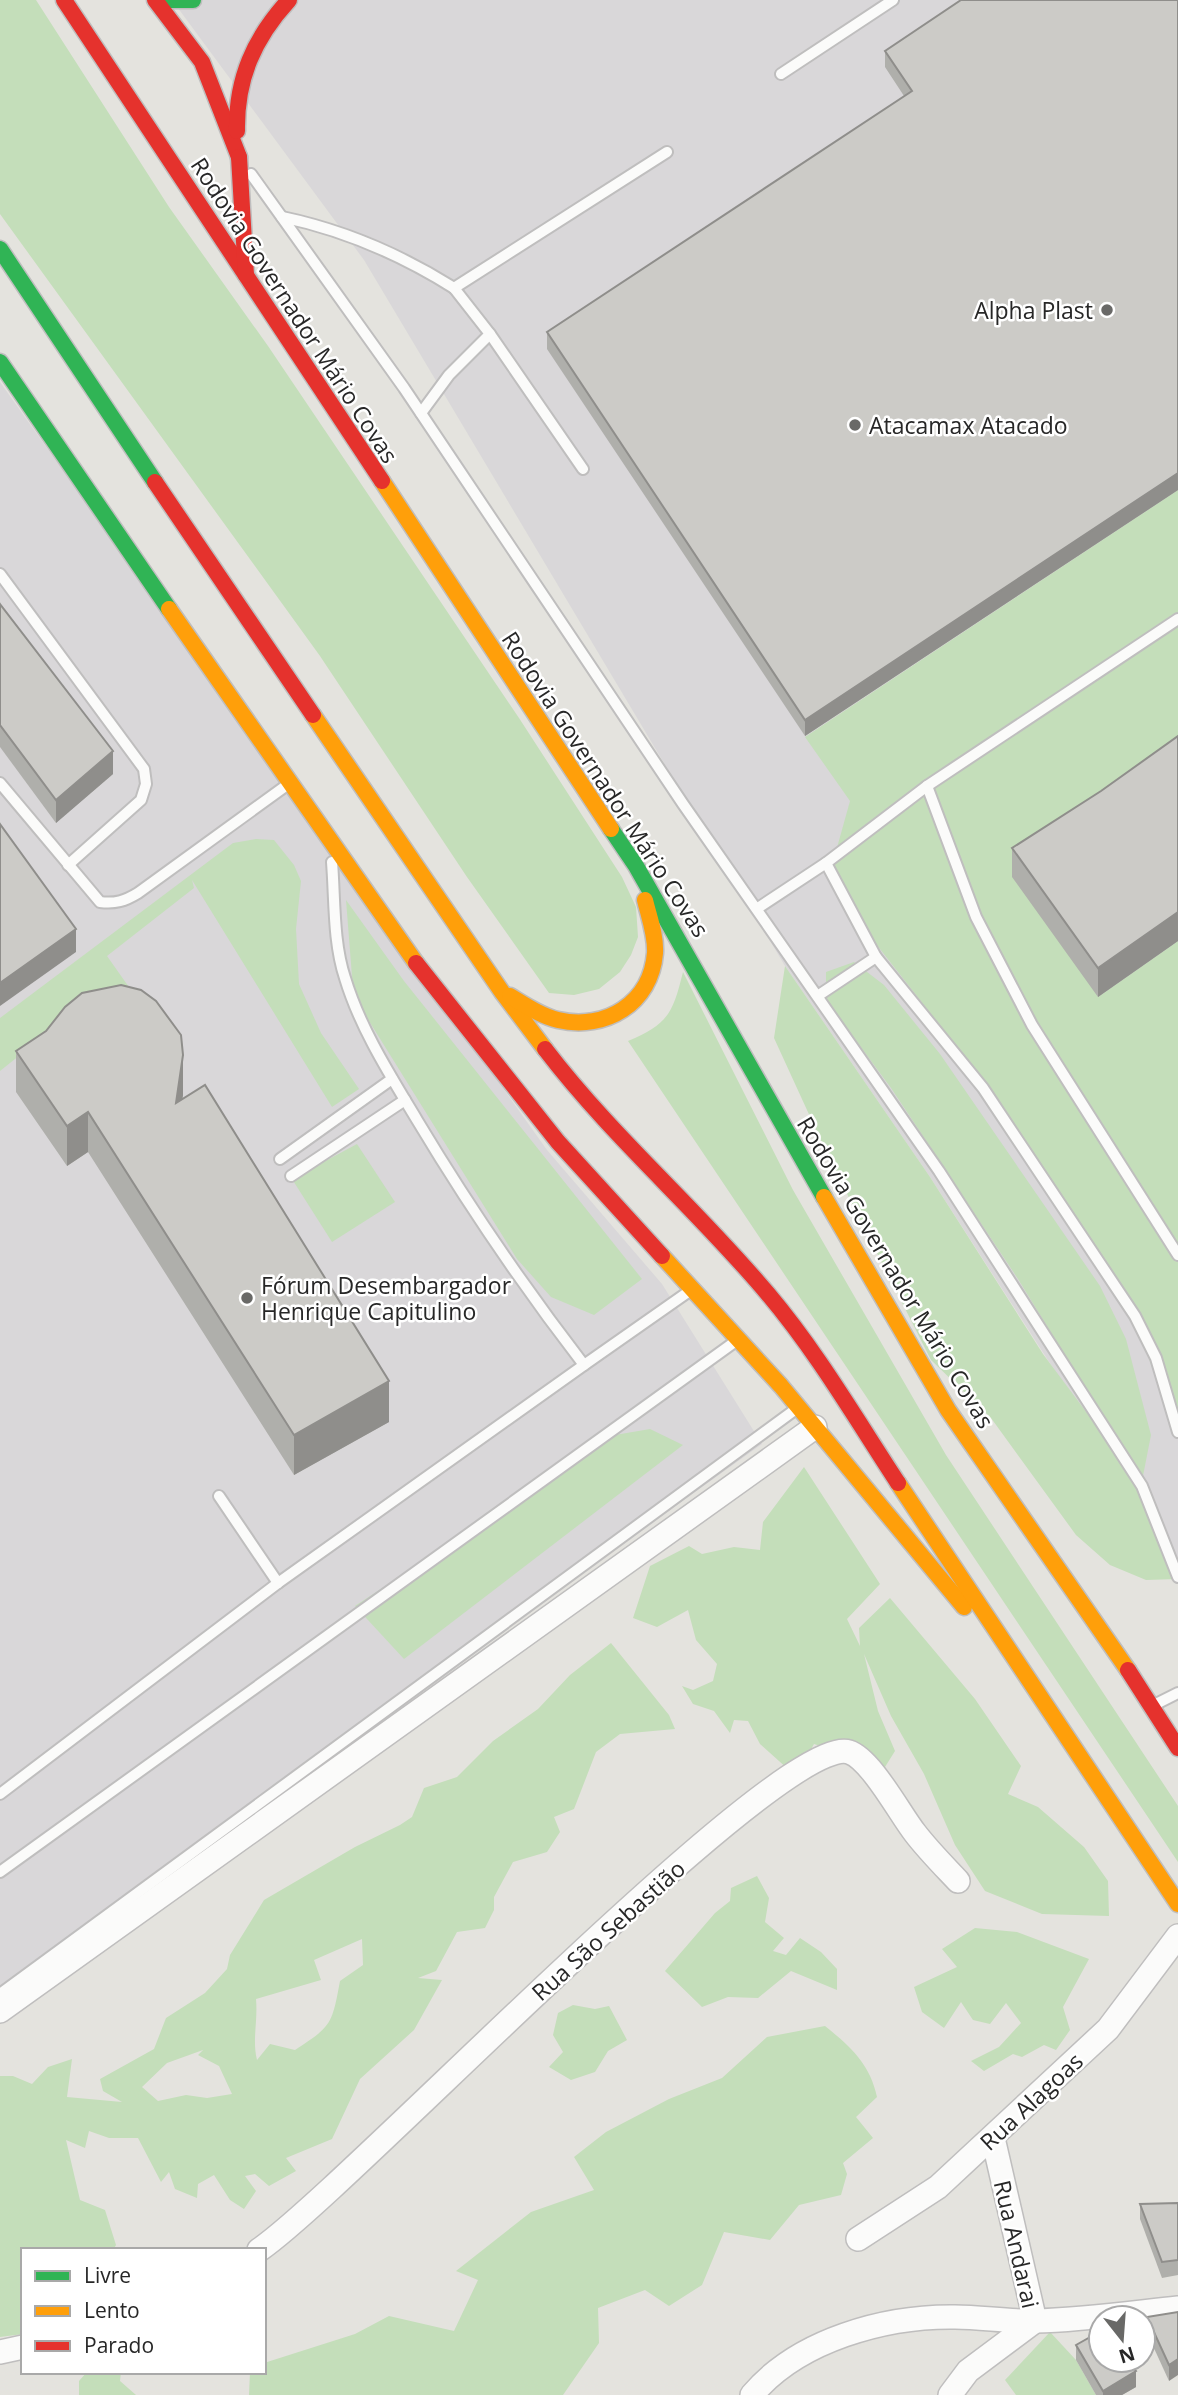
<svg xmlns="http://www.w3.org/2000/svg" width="1178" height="2395" font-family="'Open Sans',sans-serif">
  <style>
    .industrial { fill: #d9d7d9 }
    .green { fill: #c4deba; fill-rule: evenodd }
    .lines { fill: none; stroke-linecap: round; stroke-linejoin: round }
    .lane-casing { stroke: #bfbebe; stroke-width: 14 }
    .street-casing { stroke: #bfbebe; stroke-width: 26 }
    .fast-casing { stroke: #bfbebe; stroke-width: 19 }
    .slow-casing { stroke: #bfbebe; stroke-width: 19 }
    .jam-casing { stroke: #bfbebe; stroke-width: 19 }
    .lane { stroke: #fbfbfa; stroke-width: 10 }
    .street { stroke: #fbfbfa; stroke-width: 23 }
    .fast { stroke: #30b455; stroke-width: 16 }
    .slow { stroke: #ff9f0a; stroke-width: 16 }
    .jam { stroke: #e5322d; stroke-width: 16 }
    .wall { fill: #afafab }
    .shaded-wall { fill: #8f8e8b }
    .building { fill: #cccbc7; stroke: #8f8e8b; stroke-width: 2 }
    .poi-dot { fill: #696967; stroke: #fff; stroke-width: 2.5 }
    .labels { text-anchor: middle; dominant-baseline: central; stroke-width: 5; stroke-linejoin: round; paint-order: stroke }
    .street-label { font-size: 23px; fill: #272727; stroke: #fff }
    .poi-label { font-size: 23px; fill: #272727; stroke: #fff; text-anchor: start }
  </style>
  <rect width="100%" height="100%" fill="#e4e3de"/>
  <!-- industrial -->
  <g class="industrial">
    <path d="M172 0H1178V1562L930 1177 785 966 364 260Z"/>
    <path d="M0 382 547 1150 662 1284 762 1444 0 1990Z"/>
  </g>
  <!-- green -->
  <g class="green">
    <path d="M0 0H36L169 207 268 346 519 718 622 877 636 907 638 937 631 955 620 972 599 989 574 995 549 993 467 877 320 656 0 214Z"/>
    <path d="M1178 490V765L1098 997 1178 941V1432L1173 1428 1136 1321 970 1064 851 912 833 862 850 801 805 737Z"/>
    <path d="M256 839 274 840 294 865 301 881 296 929 299 984 321 1033 359 1089 332 1107 192 880 194 888 107 956 143 1007 40 1039 0 1071V1018L233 843Z"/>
    <path d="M346 900 404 981 642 1279 594 1315 551 1297 517 1259 364 1013 353 989Z"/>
    <path d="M854 962 884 985 940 1054 1100 1286 1126 1339 1151 1435 1142 1481 1018 1279 891 1088 826 1000V972Z"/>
    <path d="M785 966 930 1177 1043 1354 1125 1464 1178 1559V1579L1146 1580 1110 1565 1076 1535 991 1418 931 1360 829 1158 774 1038Z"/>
    <path d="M683 972 793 1190 946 1455 1178 1806V1862L628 1041C669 1024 673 1012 683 972Z"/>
    <path d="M357 1144 395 1202 332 1242 292 1179Z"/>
    <path d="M650 1429 683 1445 404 1659 355 1606 615 1435Z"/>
    <path d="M804 1467 880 1584 847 1619 860 1646 859 1628 890 1598 975 1699 1021 1766 1008 1794 1038 1807 1084 1847 1108 1881 1109 1916 1042 1914 985 1891 955 1845 924 1774 891 1716 864 1654 878 1711 895 1751 885 1767 814 1744 806 1758 789 1770 760 1744 748 1721 734 1720 730 1733 714 1711 693 1704 682 1686 693 1690 713 1681 717 1664 696 1640 688 1610 657 1627 633 1618 650 1566 689 1546 702 1554 734 1547 760 1550 763 1522Z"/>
    <path d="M611 1643 669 1715 675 1729 620 1734 596 1752 574 1809 554 1817 560 1832 547 1852 513 1862 494 1897V1910L485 1928 457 1932 436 1971 418 1978 442 1980 414 2030 360 2079 332 2139 286 2158 296 2171 269 2186 255 2174 245 2176 256 2191 244 2209 230 2200 214 2175 198 2184 197 2198 175 2189 169 2172 161 2182 138 2138H109L89 2131 85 2148 66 2140 80 2200 105 2210 116 2245 113 2250H23V2334L0 2337V2076H13L32 2084 48 2067 72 2059 67 2097 122 2102 103 2091 100 2079 154 2049 166 2018 205 1993 227 1969 230 1955 264 1900 355 1847 400 1825 412 1817 424 1788 457 1777 493 1741 538 1709 570 1675ZM362 1939 363 1965 340 1981C332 2024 332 2026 295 2050L270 2044 257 2060C252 2040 258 2021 256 1999L321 1980 314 1960ZM203 2050 198 2055 219 2066 232 2094 207 2098 186 2095 158 2101 142 2087 167 2063Z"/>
    <path d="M757 1876 769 1898 765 1922 784 1938 773 1951 786 1955 800 1938 821 1952 837 1969V1990L791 1971 758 1998 728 1997 702 2007 665 1971 715 1913 730 1901 731 1888Z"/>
    <path d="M975 1928 1017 1932 1089 1959 1063 2007 1070 2030 1056 2050 1044 2045 1022 2057 1013 2054 984 2071 971 2061 999 2047 1021 2023 1006 2003 990 2024 973 2020 961 2002 944 2028 922 2012 914 1987 957 1967 942 1949Z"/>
    <path d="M573 2005 595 2009 609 2006 627 2040 608 2051 595 2072 571 2080 549 2067 563 2052 553 2035 558 2013Z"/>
    <path d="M825 2026C851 2047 870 2064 877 2097L856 2117 873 2138 843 2163 847 2174 841 2195 799 2205 770 2240 724 2232 702 2285 669 2306 645 2290 598 2308 599 2343 563 2395H249L250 2372H264V2363L355 2334 389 2316 454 2331 478 2280 456 2271 531 2212 594 2190 574 2157 606 2132 669 2099 722 2078 767 2037Z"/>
    <path d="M1050 2332 1076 2360 1096 2395H1016L1005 2380Z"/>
    <path d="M87 2372H121L120 2381 136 2395H79V2381Z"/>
  </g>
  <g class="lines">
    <!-- lane casing -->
    <g class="lane-casing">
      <g id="lane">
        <path d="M781 74 893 0"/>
        <path d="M251 174 404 388 683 804 939 1171 1142 1486 1178 1577"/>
        <path d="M282 217C344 230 400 254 454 288L667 152"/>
        <path d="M490 334 583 469"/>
        <path d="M421 413 449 375 490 334 454 288"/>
        <path d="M0 574 144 769 146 784 141 800 68 865"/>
        <path d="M1178 619 927 786 826 863 876 957 983 1088 1135 1316 1156 1358 1178 1432"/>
        <path d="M0 783 100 902C115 904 125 901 138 893L287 785"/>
        <path d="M927 786 976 917 1032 1025 1178 1255"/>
        <path d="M758 908 826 863"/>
        <path d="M819 995 876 957"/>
        <path d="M280 1159 392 1079"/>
        <path d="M291 1176 405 1100"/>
        <path d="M584 1365 691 1290"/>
        <path d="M219 1496 278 1583"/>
        <path d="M1158 1703 1178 1693"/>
        <path d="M0 1794 278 1583 584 1365C523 1286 468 1205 417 1120 390 1075 360 1028 345 978 333 942 335 900 332 862"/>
        <path d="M0 1872 736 1341"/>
        <path d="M0 1994 796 1409"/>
      </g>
    </g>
    <!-- street casing -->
    <g class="street-casing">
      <g id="street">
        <path d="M0 2011 815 1427"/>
        <path d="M858 2239 938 2187 1108 2029 1178 1936"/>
        <path d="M259 2250C347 2190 781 1731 849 1752 871 1759 900 1814 915 1833 928 1850 943 1865 958 1881"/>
        <path d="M0 2352 23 2347"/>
        <path d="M752 2395C798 2340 885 2316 955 2317 982 2317 1008 2322 1035 2321 1082 2320 1131 2313 1178 2308"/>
        <path d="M950 2395 968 2371 1035 2321 993 2138"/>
      </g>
    </g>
    <!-- fast casing -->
    <g class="fast-casing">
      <g id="fast">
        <path d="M167 0H193"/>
        <path d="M0 249 155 482"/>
        <path d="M0 362 169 609"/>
        <path d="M611 829 636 866 824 1197"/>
      </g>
    </g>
    <!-- slow casing -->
    <g class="slow-casing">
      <g id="slow">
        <path d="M382 481 611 829"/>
        <path d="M169 609 416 963"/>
        <path d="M313 715 502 992 545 1049"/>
        <path d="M510 996C525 1005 541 1016 558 1020 606 1031 651 1003 655 953 656 935 649 917 645 900"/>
        <path d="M824 1197 948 1410 1128 1670"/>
        <path d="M662 1256 781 1386 964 1607"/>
        <path d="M898 1483 1178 1904"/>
      </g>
    </g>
    <!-- jam casing -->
    <g class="jam-casing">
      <g id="jam">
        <path d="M64 0 382 481"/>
        <path d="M155 0 202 62 239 157"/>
        <path d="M237 131C236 79 254 38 289 0"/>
        <path d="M239 157 246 275"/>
        <path d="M155 482 313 715"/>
        <path d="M416 963 558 1142 662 1256"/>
        <path d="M545 1049C613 1138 697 1209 768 1294 817 1352 856 1419 898 1483"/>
        <path d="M1128 1670 1178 1748"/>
      </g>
    </g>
    <!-- lane -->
    <use href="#lane" class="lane"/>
    <!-- street -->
    <use href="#street" class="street"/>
    <!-- fast -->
    <use href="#fast" class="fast"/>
    <!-- slow -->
    <use href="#slow" class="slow"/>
    <!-- jam -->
    <use href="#jam" class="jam"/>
  </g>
  <!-- wall -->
  <g class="wall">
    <path d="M1178 0V490L805 736 547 349V332L904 96 885 67V51Z"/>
    <path d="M0 604 113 774 56 823 0 747Z"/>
    <path d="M1178 736V941L1098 997 1012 877V848L1101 791Z"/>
    <path d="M16 1051 183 1095 182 1099 389 1422 294 1475 88 1152 67 1166 16 1092Z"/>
    <path d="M1178 2203V2275L1162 2278 1140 2219V2204Z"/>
    <path d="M1178 2312 1169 2381 1147 2333V2317Z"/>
    <path d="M1076 2345 1136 2387 1122 2395H1096L1076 2360Z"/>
  </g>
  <!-- shaded-wall -->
  <g class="shaded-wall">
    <path d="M1178 473V490L805 736V720Z"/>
    <path d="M113 751V774L56 823V800Z"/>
    <path d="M1178 912V941L1098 997V968Z"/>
    <path d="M76 929V952L0 1006V983Z"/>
    <path d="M183 1055V1095L176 1143V1103Z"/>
    <path d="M88 1112V1152L67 1166V1126Z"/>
    <path d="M389 1381V1422L294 1475V1435Z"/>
    <path d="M1178 2359V2375L1169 2381V2365Z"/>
    <path d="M1136 2371V2387L1122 2395H1103V2391Z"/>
  </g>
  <!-- building -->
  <g class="building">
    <path d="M961 0H1178V473L805 720 547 332 912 91 885 51Z"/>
    <path d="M0 604 113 751 56 800 0 725Z"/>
    <path d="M1178 736V912L1098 968 1012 848 1101 791Z"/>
    <path d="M0 824 76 929 0 983Z"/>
    <path d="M121 985 141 990 156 1001 181 1035 183 1055 176 1103 205 1085 389 1381 294 1435 88 1112 67 1126 16 1051 46 1031 65 1007 82 993Z"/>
    <path d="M1178 2203V2260L1162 2262 1140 2204Z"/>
    <path d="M1178 2312V2359L1169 2365 1147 2317Z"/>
    <path d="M1101 2331V2360H1127L1136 2371 1103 2391 1076 2345Z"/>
  </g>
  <!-- markers -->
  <g class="poi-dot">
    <circle cx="1107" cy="310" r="7"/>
    <circle cx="855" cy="425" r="7"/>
    <circle cx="247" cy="1298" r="7"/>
  </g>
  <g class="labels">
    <!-- street labels -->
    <g class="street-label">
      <text transform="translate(295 310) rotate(57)">Rodovia Governador Mário Covas</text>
      <text transform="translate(606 784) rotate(57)">Rodovia Governador Mário Covas</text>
      <text transform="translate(896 1272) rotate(59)">Rodovia Governador Mário Covas</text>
      <text transform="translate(608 1930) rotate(-42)">Rua São Sebastião</text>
      <text transform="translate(1031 2101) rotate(-43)">Rua Alagoas</text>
      <text transform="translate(1017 2244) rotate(77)">Rua Andarai</text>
    </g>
    <!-- poi labels -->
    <g class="poi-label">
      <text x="1093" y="310" text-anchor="end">Alpha Plast</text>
      <text x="869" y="425">Atacamax Atacado</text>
      <text x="261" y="1285">Fórum Desembargador<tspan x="261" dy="26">Henrique Capitulino</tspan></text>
    </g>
  </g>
  <!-- legend -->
  <rect x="21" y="2248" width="245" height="126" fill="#ffffff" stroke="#a9a9a9" stroke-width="2"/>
  <rect x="35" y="2271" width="35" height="10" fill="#30b455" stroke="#a9a9a9" stroke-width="2"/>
  <text x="84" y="2283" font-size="21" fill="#272727">Livre</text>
  <rect x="35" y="2306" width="35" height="10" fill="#ff9f0a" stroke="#a9a9a9" stroke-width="2"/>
  <text x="84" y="2318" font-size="21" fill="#272727">Lento</text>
  <rect x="35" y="2341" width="35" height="10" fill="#e5322d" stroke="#a9a9a9" stroke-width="2"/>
  <text x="84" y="2353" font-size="21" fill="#272727">Parado</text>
  <!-- north arrow -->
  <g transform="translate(1122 2339) rotate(163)"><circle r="33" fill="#ffffff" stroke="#a9a9a9" stroke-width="2"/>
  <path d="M0-5L12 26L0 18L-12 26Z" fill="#696967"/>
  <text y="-10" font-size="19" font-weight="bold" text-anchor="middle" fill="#272727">N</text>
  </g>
</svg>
